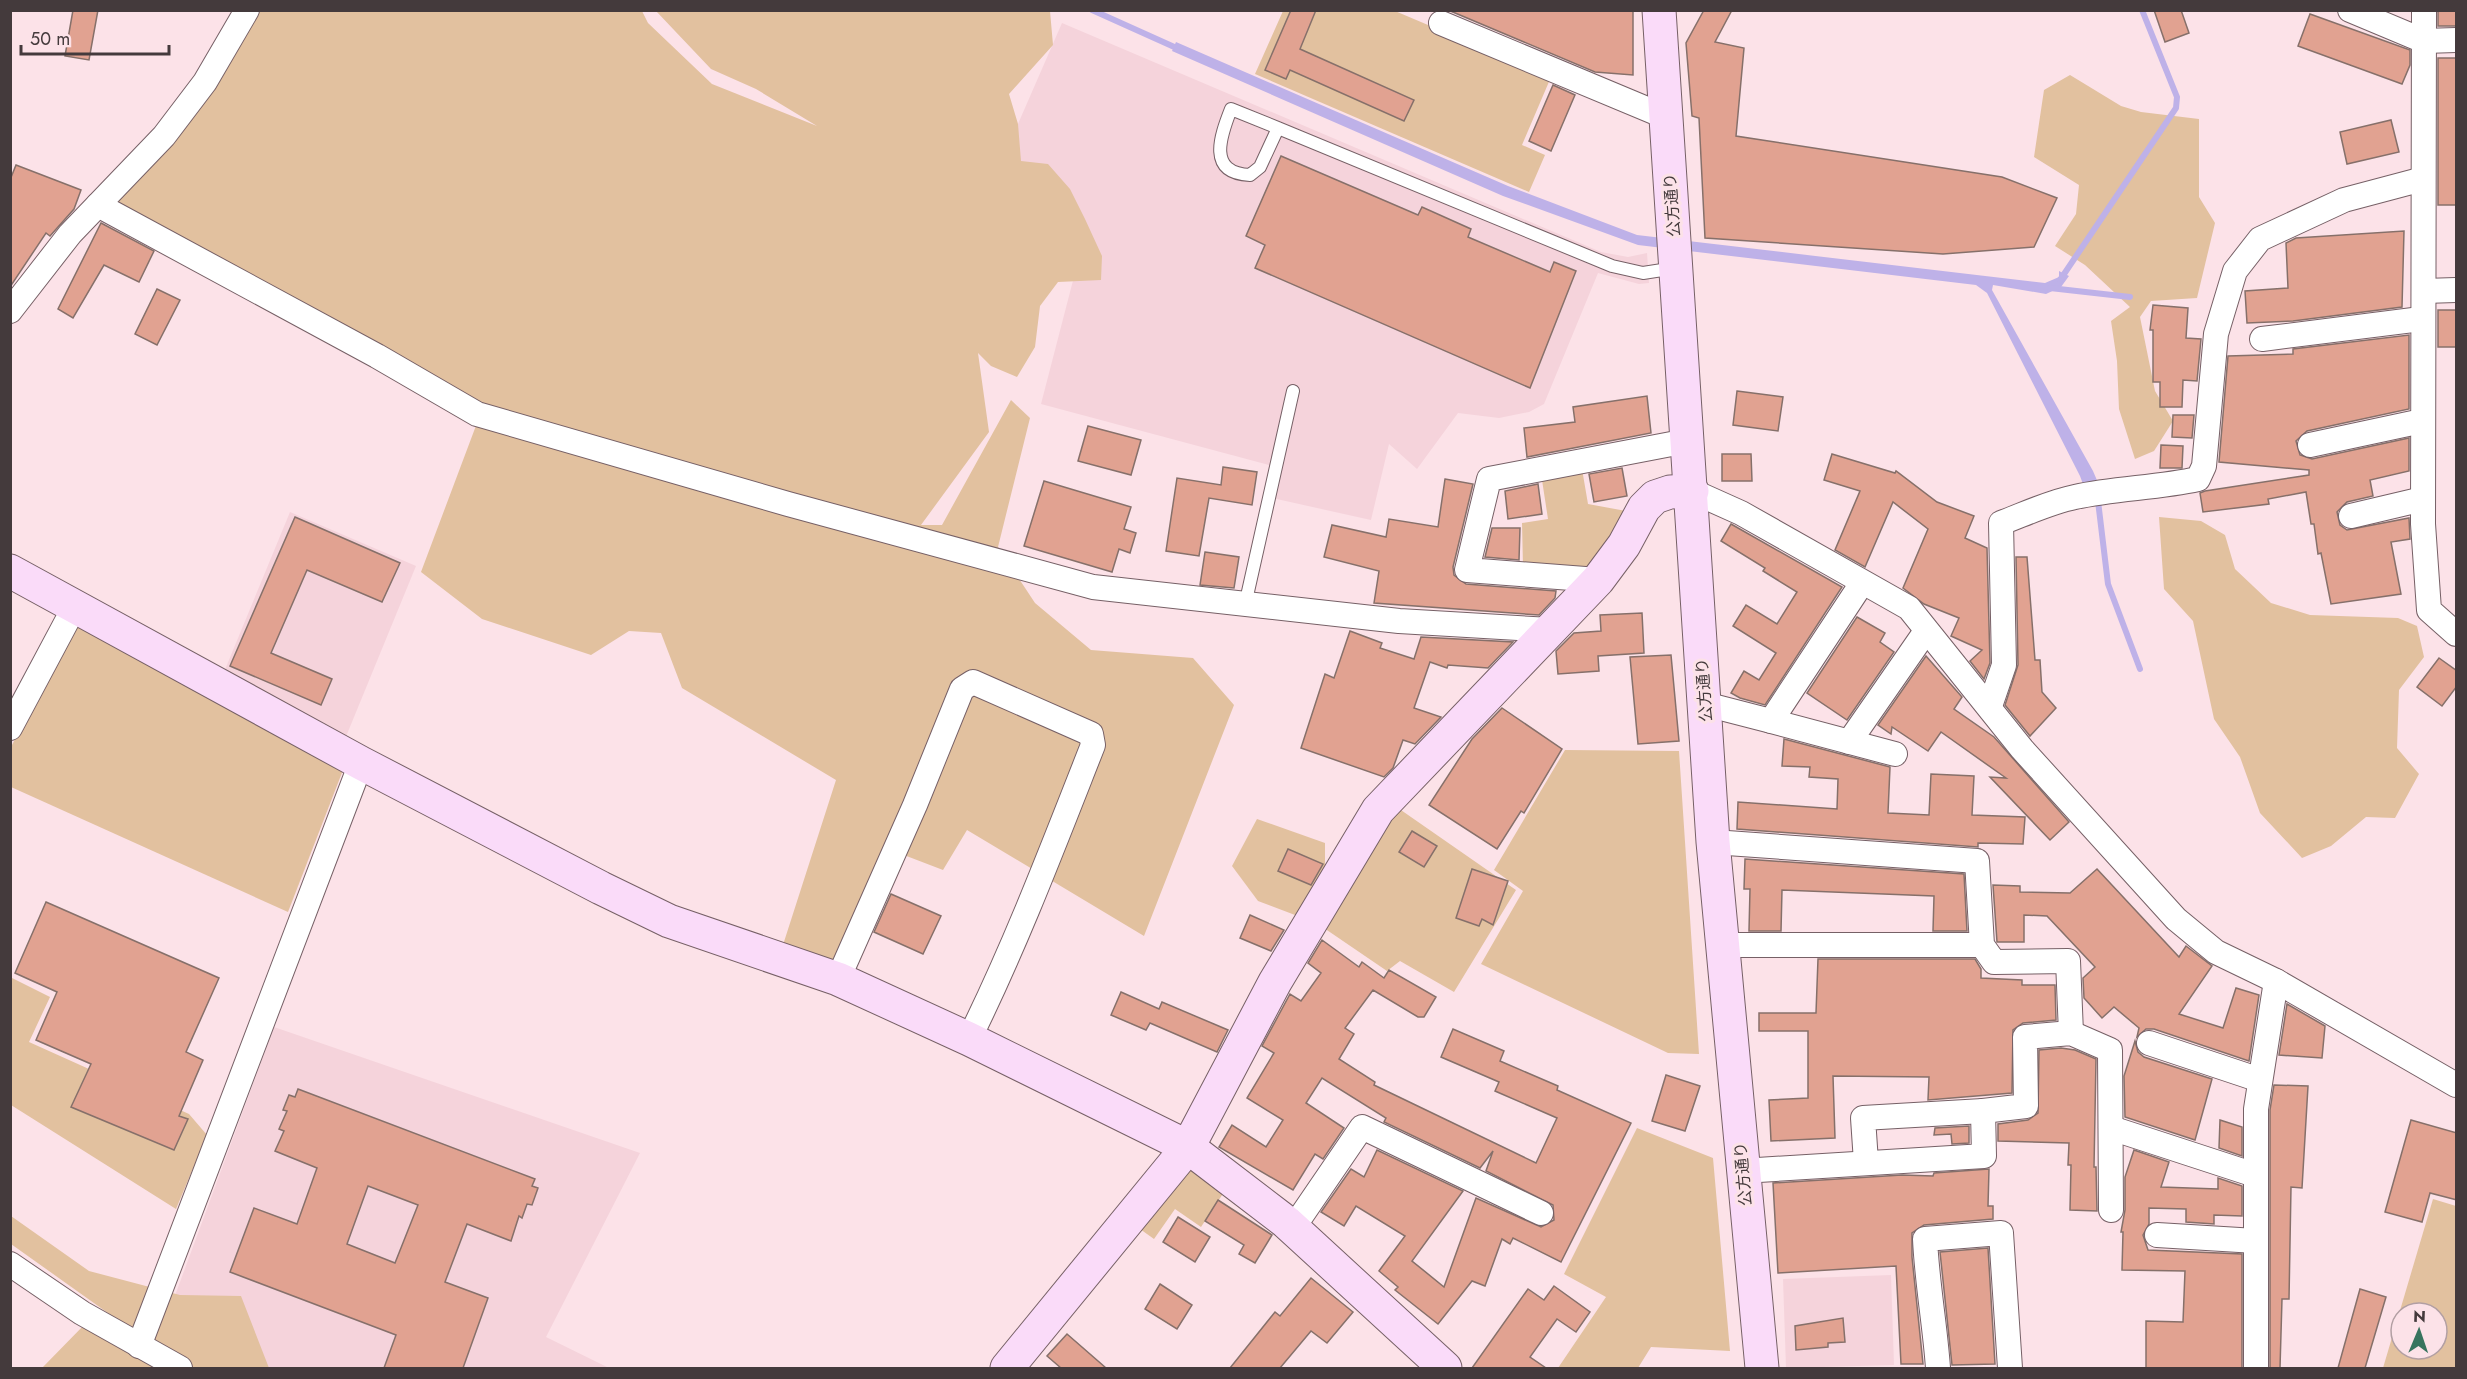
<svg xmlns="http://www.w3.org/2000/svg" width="2467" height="1379" font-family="Jost,'Noto Sans JP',sans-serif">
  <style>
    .built { fill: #f5d3db }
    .green { fill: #e2c19f; fill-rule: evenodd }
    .water { fill: #beb1e8 }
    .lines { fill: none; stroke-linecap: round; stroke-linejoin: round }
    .stream { stroke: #beb1e8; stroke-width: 6 }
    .building { fill: #e1a291; stroke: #86706a; stroke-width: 1.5; fill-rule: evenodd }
    .lane-casing { stroke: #766066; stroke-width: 14 }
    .street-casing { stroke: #766066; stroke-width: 26 }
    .secondary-casing { stroke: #766066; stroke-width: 35 }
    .lane { stroke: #fff; stroke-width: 12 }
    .street { stroke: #fff; stroke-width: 24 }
    .secondary { stroke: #fadbf9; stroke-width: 33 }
    .labels { text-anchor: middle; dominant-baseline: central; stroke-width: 6; stroke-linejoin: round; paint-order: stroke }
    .street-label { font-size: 16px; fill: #443a3c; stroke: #fce2e8 }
  </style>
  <rect width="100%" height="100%" fill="#fce2e8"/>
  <!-- built -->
  <g class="built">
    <path d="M1062 23 1601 252 1628 257 1647 253 1649 283 1639 284 1598 273 1544 404 1529 412 1499 418 1458 413 1417 469 1389 444 1371 520 1263 496 1269 465 1041 404 1083 242 983 204Z"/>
    <path d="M290 512 416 566 345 739 224 672Z"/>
    <path d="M274 1027 640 1153 546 1337 609 1368H212L159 1339Z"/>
    <path d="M1891 1275 1894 1365 1786 1368 1783 1279Z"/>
  </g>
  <!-- green -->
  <g class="green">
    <path d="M246 11H642L648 23 712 84 817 126 756 89 711 69 656 11H1050L1053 45 1009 94 1018 124 1021 161 1048 164 1070 189 1085 219 1102 256 1101 280 1058 282 1040 306 1035 347 1017 377 991 366 978 353 989 432 921 525H942L1011 400 1030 418 998 547 1035 603 1091 650 1193 658 1234 705 1144 936 967 830 943 870 883 847 831 968 782 948 836 780 682 688 661 633 629 631 591 655 482 619 421 572 480 415 98 205Z"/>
    <path d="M1283 11H1395L1551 77 1522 145 1545 155 1529 192 1255 74Z"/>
    <path d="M2070 75 2121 106 2141 112 2199 119V197L2215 223 2197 298 2151 301 2140 317 2155 391 2173 421 2154 451 2135 459 2119 409 2117 361 2111 321 2130 307 2085 265 2055 246 2076 214 2079 185 2034 157 2044 90Z"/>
    <path d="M1582 469 1588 504 1626 511 1588 573 1523 567 1522 523 1548 519 1542 480Z"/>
    <path d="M2159 517 2201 521 2225 535 2235 569 2271 603 2310 615 2398 618 2417 626 2424 657 2399 690 2397 748 2419 774 2395 818 2366 817 2331 846 2302 858 2260 813 2240 757 2214 719 2193 621 2164 589Z"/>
    <path d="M76 619 345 765 288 912 11 787V747Z"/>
    <path d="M1565 750 1679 751 1699 1054 1668 1053 1481 964 1523 891 1494 870Z"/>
    <path d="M1398 808 1516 890 1454 992 1400 961 1387 971 1321 926Z"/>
    <path d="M1257 819 1325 843V879L1295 915 1258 901 1232 866Z"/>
    <path d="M10 977 50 997 29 1042 189 1114 207 1135 176 1209 11 1105Z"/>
    <path d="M1637 1128 1713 1158 1730 1351 1651 1347 1638 1368H1558L1606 1297 1564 1274Z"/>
    <path d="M1189 1156 1230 1183 1201 1227 1175 1209 1154 1239 1140 1229Z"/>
    <path d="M2433 1199 2456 1206V1368H2383ZM2401 1313H2437V1349H2401Z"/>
    <path d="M11 1216 89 1271 180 1295 241 1296 269 1368H42L86 1323 136 1333 11 1244Z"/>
  </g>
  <!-- water -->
  <path class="water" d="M1176 42 1508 186 1637 235 2045 283 2059 277V271L2069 276 2061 287 2046 294 1993 285 1992 290 2093 471 2105 499 2090 503 2080 476 1987 293 1976 285 1638 245 1503 196 1172 51Z"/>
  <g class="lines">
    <!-- stream -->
    <g class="stream">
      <path d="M1092 10 1181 50"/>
      <path d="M2060 280 2176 108 2177 97 2142 10"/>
      <path d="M2050 288 2130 297"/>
      <path d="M2098 501 2108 584 2140 669"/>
    </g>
  </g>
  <!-- building -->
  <g class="building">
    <path d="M73 10H98L89 60 65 56Z"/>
    <path d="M1291 10H1316L1300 49 1414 100 1404 121 1290 70 1286 79 1265 70Z"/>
    <path d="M1448 10H1633V75L1595 72Z"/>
    <path d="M1704 10H1732L1715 42 1744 48 1736 136 2002 177 2057 198 2034 247 1943 254 1705 238 1699 118 1692 116 1686 43Z"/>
    <path d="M2154 10H2181L2189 33 2165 42Z"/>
    <rect x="2438" y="10" width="19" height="16"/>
    <path d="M2310 14 2410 50V65L2402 84 2298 46Z"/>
    <rect x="2438" y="58" width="19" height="147"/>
    <path d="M1553 85 1575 95 1551 151 1529 141Z"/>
    <path d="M2391 120 2399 152 2347 164 2340 132Z"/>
    <path d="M1281 156 1418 215 1422 207 1471 229 1468 237 1550 272 1554 262 1576 271 1530 388 1255 268 1265 245 1246 236Z"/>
    <path d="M16 165 81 190 74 209 50 236 46 233 10 287V180Z"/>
    <path d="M101 223 154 251 139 282 104 265 73 318 58 309Z"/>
    <path d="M2404 231 2402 307 2293 321 2247 323 2245 291 2288 288 2286 243 2296 238Z"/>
    <path d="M157 289 180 300 157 345 135 334Z"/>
    <path d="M2153 305 2188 308 2186 338 2201 339 2197 381 2183 380 2182 407H2160V382H2153V330H2150Z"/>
    <rect x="2438" y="310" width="19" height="37"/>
    <path d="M2409 335V409L2307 431 2296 441 2300 455 2312 459 2409 438V471L2370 480 2373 496 2347 502 2337 512 2340 525 2347 530 2409 518 2410 539 2391 542 2401 594 2331 604 2321 553 2318 554 2314 524H2311L2306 492 2268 499 2269 504 2203 512 2200 493 2205 491 2309 475V470L2219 462 2228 356 2293 354V349Z"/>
    <path d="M1737 391 1783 397 1778 431 1733 425Z"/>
    <path d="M1647 396 1651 433 1527 457 1524 428 1575 422 1573 407Z"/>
    <path d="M2173 415H2194L2192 438 2172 437Z"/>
    <path d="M1088 426 1141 440 1131 475 1078 461Z"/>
    <path d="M2161 445 2183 446 2182 468H2160Z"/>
    <path d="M1722 454H1751L1752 481H1722Z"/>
    <path d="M1832 454 1895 473 1896 471 1937 502 1974 516 1965 538 1987 548 1990 663 1984 679 1970 661 1982 650 1951 636 1959 618 1924 604 1903 588 1928 529 1893 502 1865 567 1835 550 1860 491 1824 480Z"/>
    <path d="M1223 467 1257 472 1252 505 1209 498 1199 556 1166 551 1177 478 1221 485Z"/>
    <path d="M1622 468 1627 496 1594 502 1589 474Z"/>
    <path d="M1445 479 1473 484 1453 567 1454 575 1466 584 1556 591 1555 598 1539 615 1374 603 1379 571 1324 557 1332 525 1386 537 1389 519 1438 527Z"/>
    <path d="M1044 481 1131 507 1124 529 1136 533 1130 553 1119 549 1112 572 1024 546Z"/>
    <path d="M1538 484 1542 514 1508 519 1505 491Z"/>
    <path d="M295 517 400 563 382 602 307 570 271 653 332 679 321 705 230 666Z"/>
    <path d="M1731 524 1842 587 1765 705 1740 698 1731 693 1744 671 1759 680 1776 653 1733 626 1746 605 1777 624 1797 592 1763 571 1765 568 1721 541Z"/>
    <path d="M1492 528H1520L1519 560 1485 557Z"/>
    <path d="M1205 552 1239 557 1234 588 1200 585Z"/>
    <path d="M2016 557H2027L2035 660H2040L2042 692 2056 708 2030 736 2005 705 2018 665Z"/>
    <path d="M1642 613 1644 653 1598 656 1599 671 1558 674 1556 651 1574 633 1601 631 1600 615Z"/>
    <path d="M1857 617 1885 633 1880 642 1894 652 1847 720 1807 693Z"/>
    <path d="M1350 631 1382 643 1380 648 1414 659 1421 637 1513 642 1488 668 1448 665 1447 668 1430 662 1414 708 1441 717 1415 744 1403 740 1393 768 1384 777 1301 748 1325 674 1334 678Z"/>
    <path d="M1671 655 1679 741 1638 744 1630 657Z"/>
    <path d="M1926 656 1962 697 1954 709 1994 737 2069 822 2050 840 1990 777 2006 778 1941 732 1928 751 1892 727 1891 734 1878 725Z"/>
    <path d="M2439 658 2457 671V686L2442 706 2417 687Z"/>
    <path d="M1502 708 1562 749 1524 813 1521 811 1497 849 1429 805 1472 739Z"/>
    <path d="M1784 739 1890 767 1888 813 1929 815 1931 774 1974 776 1972 815 2025 817 2023 844 1978 843V847L1737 829 1738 802 1837 809 1838 779 1809 777 1810 767 1782 766Z"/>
    <path d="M1412 831 1437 846 1424 867 1399 852Z"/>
    <path d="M1288 849 1323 864 1311 885 1278 871Z"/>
    <path d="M1745 859 1964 874 1967 931H1933L1934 896 1782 890 1781 931H1749L1750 889H1744Z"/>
    <path d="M1472 869 1508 881 1493 925 1482 919 1479 926 1456 918Z"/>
    <path d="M2097 869 2179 957 2186 946 2212 966 2179 1014 2223 1028 2236 988 2259 995 2249 1061 2154 1029H2146L2137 1037 2139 1028 2114 1007 2102 1018 2084 998 2083 978 2095 967 2047 916 2024 915V942H1997L1993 885 2020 886V892L2070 893Z"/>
    <path d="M891 894 941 916 923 954 874 932Z"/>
    <path d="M46 902 219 978 186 1052 203 1060 179 1116 188 1119 174 1150 71 1107 91 1064 36 1040 57 992 15 973Z"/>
    <path d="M1250 915 1284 930 1271 951 1240 938Z"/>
    <path d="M1322 940 1359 967 1362 962 1384 978 1389 970 1436 997 1424 1017H1418L1373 990 1345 1028 1354 1034 1339 1059 1375 1082 1374 1085 1536 1163 1557 1118 1495 1091 1499 1082 1441 1057 1453 1029 1504 1051 1500 1061 1558 1086 1557 1090 1631 1123 1561 1262 1513 1238 1510 1244 1502 1239 1485 1286 1472 1281 1438 1324 1395 1290 1398 1287 1379 1271 1405 1236 1356 1206 1344 1226 1321 1212 1351 1169 1364 1177 1377 1150 1463 1191 1412 1261 1444 1287 1476 1198 1541 1227 1554 1220 1553 1205 1486 1171 1493 1151 1480 1168 1384 1122 1386 1118 1322 1078 1306 1103 1344 1128 1323 1159 1315 1154 1293 1190 1219 1147 1232 1125 1266 1147 1283 1120 1247 1098 1274 1053 1262 1046 1290 994 1301 1001 1321 973 1308 963Z"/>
    <path d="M1818 959H1975L1981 969V978L2022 980V985H2055L2056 1020 2023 1023 2013 1030 2012 1093 1928 1100 1929 1077 1833 1076 1835 1138 1771 1141 1769 1100 1808 1098V1031H1759V1013H1816Z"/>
    <path d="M1121 992 1159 1009 1162 1002 1228 1030 1217 1052 1150 1023 1146 1030 1111 1015Z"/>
    <path d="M2287 1004 2325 1026 2322 1058 2279 1055Z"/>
    <path d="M2135 1041 2138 1052 2144 1057 2212 1079 2195 1140 2125 1117 2124 1076Z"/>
    <path d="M2061 1048 2075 1050 2096 1059 2094 1167H2096L2097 1211 2070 1210 2071 1165H2068L2069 1143 1998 1141V1124L2028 1120 2038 1113 2039 1050Z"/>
    <path d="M1666 1075 1700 1086 1685 1131 1652 1121Z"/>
    <path d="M2274 1085 2308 1086 2302 1188 2291 1187 2289 1299H2282L2280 1368H2270V1110Z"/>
    <path d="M298 1089 535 1179 532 1186 538 1188 532 1205 527 1204 522 1218 519 1216 511 1241 467 1224 445 1282 488 1298 463 1368H384L396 1335 230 1272 254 1208 297 1224 317 1168 275 1151 284 1131 279 1129 287 1111 283 1110 289 1095 295 1097ZM368 1186 418 1205 395 1263 347 1244Z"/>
    <path d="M2220 1120 2242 1127V1156L2219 1148Z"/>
    <path d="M2411 1120 2457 1133V1200L2430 1193 2422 1222 2385 1212Z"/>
    <path d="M1969 1126V1143L1952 1144 1951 1134 1934 1135 1935 1128Z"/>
    <path d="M2134 1150 2169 1162 2161 1187 2218 1189V1178L2242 1186V1216L2214 1215V1224L2186 1222V1209L2149 1208V1224L2143 1235 2148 1250 2242 1254V1368H2146V1321L2183 1322 2185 1271 2122 1270 2123 1232H2121L2125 1210V1177Z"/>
    <path d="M1989 1169 1988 1206H1993V1219L1924 1225 1912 1233V1257L1923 1364H1901L1896 1266 1778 1273 1773 1183 1902 1175 1933 1176 1934 1173Z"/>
    <path d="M1218 1200 1272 1235 1255 1263 1239 1254 1244 1245 1205 1221Z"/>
    <path d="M1178 1217 1210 1237 1195 1262 1163 1242Z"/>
    <path d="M1988 1248 1995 1364 1952 1365 1940 1252Z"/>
    <path d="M1311 1278 1353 1312 1327 1343 1311 1331 1280 1368H1230L1275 1312 1280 1316Z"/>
    <path d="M1160 1284 1192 1305 1177 1329 1145 1309Z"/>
    <path d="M1554 1286 1590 1312 1576 1332 1557 1319 1530 1357 1546 1368H1472L1528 1289 1544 1300Z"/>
    <path d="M2360 1289 2386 1297 2365 1368H2338Z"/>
    <path d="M1843 1318 1845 1342 1828 1343V1347L1796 1350 1795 1326Z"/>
    <path d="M1067 1334 1106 1368H1061L1047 1356Z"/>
  </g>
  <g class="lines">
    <!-- lane casing -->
    <g class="lane-casing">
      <g id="lane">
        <path d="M1278 128 1260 167 1250 175C1207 173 1220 137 1231 109L1278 128 1612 266 1643 273 1675 268"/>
        <path d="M1245 605 1293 391"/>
      </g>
    </g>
    <!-- street casing -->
    <g class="street-casing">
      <g id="street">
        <path d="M2350 10 2424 41 2456 40"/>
        <path d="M2424 10 2423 524 2429 610 2456 634"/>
        <path d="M1441 23 1666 117"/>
        <path d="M98 205 377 356 477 414 788 504 1093 587 1399 621 1551 630"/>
        <path d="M2424 291 2456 290"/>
        <path d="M10 311 70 234 164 136 205 82 247 10"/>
        <path d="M2262 339 2421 319"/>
        <path d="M2310 445 2422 421"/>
        <path d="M1692 491 1741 513 1909 608 2022 749 2176 919 2216 952 2276 981 2456 1085"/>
        <path d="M2351 516 2423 499"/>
        <path d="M1598 580 1467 570 1489 479 1687 441"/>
        <path d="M1705 704 1771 721 1862 583"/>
        <path d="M1990 706 2004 665 2001 523C2025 514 2050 502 2075 497 2116 488 2157 488 2198 479L2204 466 2216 334 2235 271 2260 239 2344 200 2423 179"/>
        <path d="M1771 721 1895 754"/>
        <path d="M10 728 75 606"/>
        <path d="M1849 742 1926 631"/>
        <path d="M1713 842 1977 861 1982 945 1994 962 2068 961 2071 1033"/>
        <path d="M1722 945H1982"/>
        <path d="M838 979 915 805 962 689 973 682 1091 734 1093 745C1054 844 1016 944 969 1039"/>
        <path d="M2149 1043 2260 1080"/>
        <path d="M2111 1128 2255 1175"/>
        <path d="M1866 1162 1863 1118 1983 1111"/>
        <path d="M1742 1171 1984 1156 1983 1111 2026 1106 2025 1037 2071 1033 2110 1050 2111 1210"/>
        <path d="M1293 1228 1362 1127 1541 1213"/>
        <path d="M2157 1235 2256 1241"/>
        <path d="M10 1264 82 1313 180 1368"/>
        <path d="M139 1346 361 763"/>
        <path d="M1938 1368C1935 1325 1927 1283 1925 1239L2001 1233 2010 1368"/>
        <path d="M2256 1368V1109L2276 981"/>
      </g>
    </g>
    <!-- secondary casing -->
    <g class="secondary-casing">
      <g id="secondary">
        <path d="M1659 10 1713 842 1762 1368"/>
        <path d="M10 571 361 763 601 888 669 921 838 979 969 1039 1188 1147 1286 1222 1445 1368"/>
        <path d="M1007 1368 1188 1147 1275 982 1378 810 1598 580 1624 545 1644 508 1655 497 1670 492 1692 491"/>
      </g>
    </g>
    <!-- lane -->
    <use href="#lane" class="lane"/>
    <!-- street -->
    <use href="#street" class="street"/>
    <!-- secondary -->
    <use href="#secondary" class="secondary"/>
  </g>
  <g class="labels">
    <!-- street labels -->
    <g class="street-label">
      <text transform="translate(1672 205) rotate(-94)">公方通り</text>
      <text transform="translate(1704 690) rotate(-94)">公方通り</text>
      <text transform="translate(1743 1174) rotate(-95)">公方通り</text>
    </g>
  </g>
  <!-- border -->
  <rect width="2467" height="1379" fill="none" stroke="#443a3c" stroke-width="24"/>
  <!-- north arrow -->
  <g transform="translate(2419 1331) rotate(2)"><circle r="28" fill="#fce2e8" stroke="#b29fa3" stroke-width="1.5"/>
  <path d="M0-4.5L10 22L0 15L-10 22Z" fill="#38745e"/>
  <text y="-9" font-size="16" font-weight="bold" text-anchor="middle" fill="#443a3c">N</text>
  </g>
  <!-- scale -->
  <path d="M21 45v9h148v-9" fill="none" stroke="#443a3c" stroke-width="3"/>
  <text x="30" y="45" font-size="18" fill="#443a3c" stroke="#fce2e8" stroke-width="4.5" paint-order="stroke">50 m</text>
</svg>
